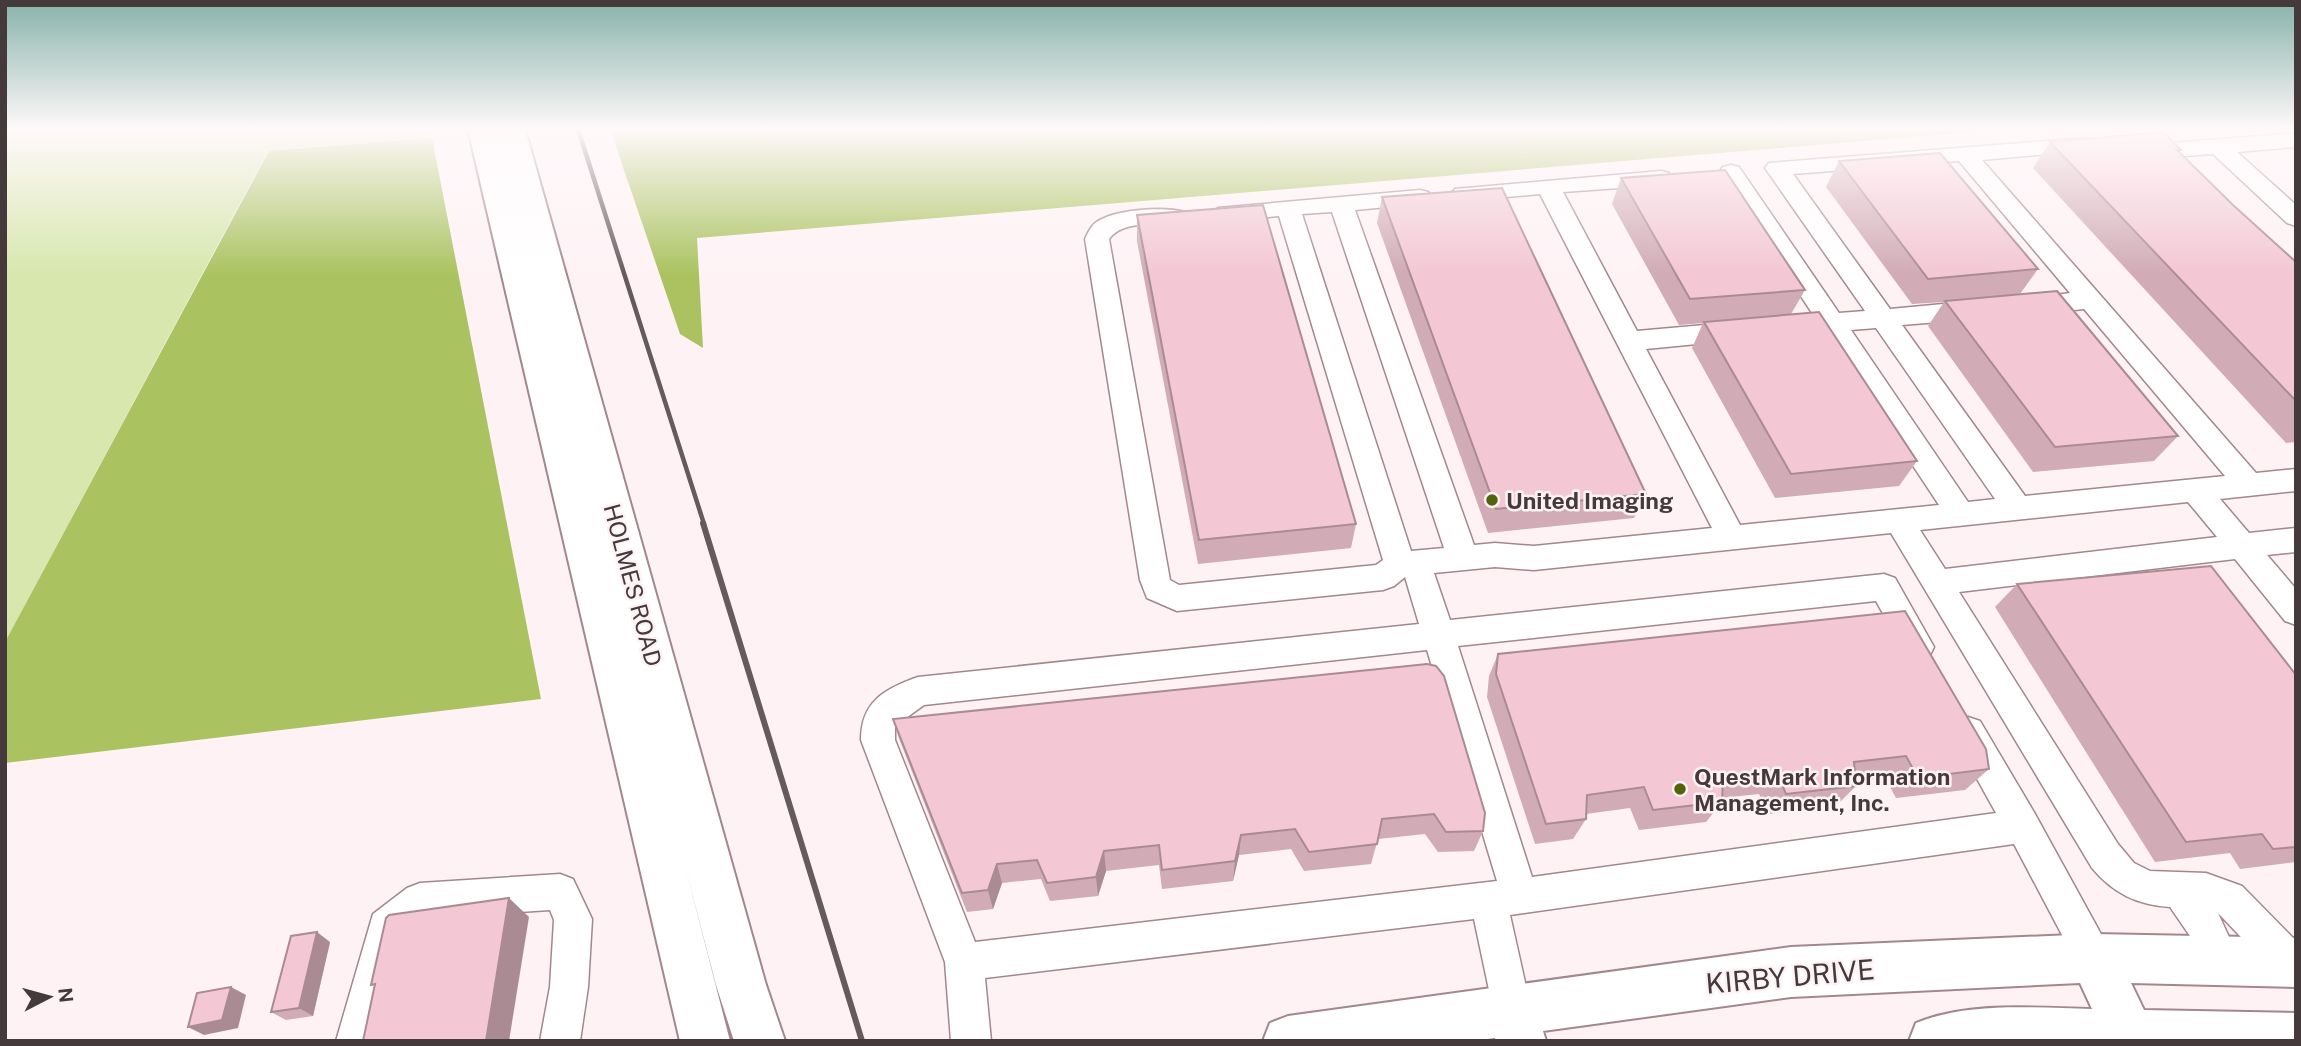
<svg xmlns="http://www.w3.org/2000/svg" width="2301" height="1046" font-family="'Public Sans',sans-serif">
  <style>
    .green { fill: #d7e7ae }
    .forest { fill: #aac360 }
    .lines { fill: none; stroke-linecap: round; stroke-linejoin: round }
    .minor-casing { stroke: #a2878e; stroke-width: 3 }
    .major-casing { stroke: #a2878e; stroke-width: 4 }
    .minor { fill: #fff; fill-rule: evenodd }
    .major { fill: #fff; fill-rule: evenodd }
    .rail-far1 { stroke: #665a5d; stroke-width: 4.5 }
    .rail { stroke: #665a5d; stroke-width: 6 }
    .wall { fill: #d1abb5 }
    .shaded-wall { fill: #aa8b94 }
    .building { fill: #f3c7d3; stroke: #aa8b94; stroke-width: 2 }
    .poi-dot { fill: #52630b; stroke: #fef2f5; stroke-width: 2.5 }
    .labels { text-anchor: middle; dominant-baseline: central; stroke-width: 5; stroke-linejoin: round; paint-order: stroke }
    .poi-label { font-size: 23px; font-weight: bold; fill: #44393b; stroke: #fef2f5; text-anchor: start }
    .street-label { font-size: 23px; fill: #44393b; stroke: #fef2f5 }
    .near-street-label { font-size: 28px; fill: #44393b; stroke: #fef2f5 }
  </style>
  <rect width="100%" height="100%" fill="#fef2f5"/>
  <!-- green -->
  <path class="green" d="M5 129H432V138L268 151 5 642Z"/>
  <!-- forest -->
  <g class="forest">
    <path d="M610 129H2009L697 238 703 348 680 334Z"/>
    <path d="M432 138 541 699 5 763V642L269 151Z"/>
  </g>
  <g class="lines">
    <!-- minor casing -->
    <g class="minor-casing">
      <g id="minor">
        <path d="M2296 133V147L2237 152 2296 205V226L2287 223 2213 154 2170 157 2162 155 2159 150 2162 145 2170 143Z"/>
        <path d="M2085 138 2093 140 2096 145 2093 150 1982 160 2256 473 2296 469V491L2220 499 2249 533 2296 528V552L2267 555 2296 589V625L2285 621 2235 559 1959 592 2118 844 2134 863 2150 871 2206 873 2242 886 2296 941V980L2291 982 2278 976 2218 913 2240 961 2234 974 2221 980 2208 974 2190 936 2170 907C2137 905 2113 893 2092 868L1891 533 1534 570 1495 567 1434 573 1450 620 1884 574 1895 578 1934 647 1929 657 1918 661 1907 657 1876 601 1458 646 1532 877 1996 813 1951 732 1956 721 1968 717 1980 721 2035 814 2107 945 2113 958 2107 971 2094 977 2081 971 2014 844 1510 915 1531 1009 1526 1023 1512 1028 1498 1023 1493 1009 1474 919 985 978 991 1041H951L945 962 861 740C861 702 884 689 918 677L1419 624 1405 577 1394 586 1383 590 1177 611 1147 598 1140 580 1085 239C1087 234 1090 229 1093 225 1109 209 1164 206 1185 212L1188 217 1185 222C1162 228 1125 217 1109 239L1170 580 1179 585 1376 565 1383 560 1279 216 1226 221 1218 218 1214 213 1218 208 1420 190 1428 192 1432 197 1428 202 1420 204 1355 210 1474 545 1495 543 1534 546 1712 528 1540 194 1463 201 1455 199 1451 194 1455 189 1661 171 1669 173 1673 178 1669 183 1661 185 1563 192 1637 331 1738 322 1747 325 1751 331 1747 337 1738 340 1646 349 1740 525 1939 505 1825 333 1787 336 1778 333 1774 327 1778 321 1814 316 1719 172 1723 167 1731 165 1739 167 1839 313 1865 311 1765 168 1769 163ZM1959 161 2070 293 2019 300 2015 306 2019 312 2028 315 2084 309 2225 476 2025 496 1902 325 1975 319 1984 316 1988 310 1984 304 1975 301 1890 309 1793 174ZM1332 212 1444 548 1411 551 1302 214ZM1876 328 1995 499 1968 502 1851 330ZM2188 502 2217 537 1945 569 1920 530ZM1427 650 1497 881 975 942 895 740V726L924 705Z"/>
        <path d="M560 874 573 879 592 919 588 987 580 1041H540L550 987 554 920 550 910 427 918 402 938 376 1041H336L373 914 407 888 420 883Z"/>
      </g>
    </g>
    <!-- major casing -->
    <g class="major-casing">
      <g id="major">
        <path d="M468 129H525L766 985 785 1041H734L716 985 685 866 730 1041H680Z"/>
        <path d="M2094 934 2296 938V987L2131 983 2144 1010 2296 1013V1041H1909L1916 1023C1970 1001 2035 1008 2092 1009L2080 983 1791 997 1543 1031 1546 1041H1496L1495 1038 1473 1041H1263L1270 1023 1288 1016 1791 947Z"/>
      </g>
    </g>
    <!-- minor -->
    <use href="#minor" class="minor"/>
    <!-- major -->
    <use href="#major" class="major"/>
    <!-- rail-far1 -->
    <path class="rail-far1" d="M578 129 704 524"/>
    <!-- rail -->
    <path class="rail" d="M703 523 862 1041"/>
  </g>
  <!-- wall -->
  <g class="wall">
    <path d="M2050 142 2181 150 2179 152 2233 205 2296 262V442L2286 443 2033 168Z"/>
    <path d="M1839 161 2038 269 2020 294 2178 436 2154 461 2033 472 1928 326 1944 302 1912 304 1826 187Z"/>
    <path d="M1621 178 1805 290 1791 314 1917 461 1899 486 1775 498 1692 348 1703 323 1679 325 1612 204Z"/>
    <path d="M1382 197 1646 494 1634 518 1488 533 1377 223Z"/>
    <path d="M1137 215 1356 524 1351 548 1198 564 1137 241Z"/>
    <path d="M2017 584 2296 675V862L2240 869 2230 853 2155 862 1995 607Z"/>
    <path d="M1498 654 1989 769 1965 790 1896 798 1885 778 1856 781V786L1836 806 1768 814 1759 794 1722 798V802L1706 822 1639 830 1630 808 1586 814V819L1573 839 1535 844 1487 697 1489 676Z"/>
    <path d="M1444 676 1483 831 1474 851 1438 852 1425 834 1378 839 1371 864 1304 871 1291 849 1239 855 1233 881 1162 889 1159 865 1106 871 1098 896 1050 901 1041 879 1002 883 993 909 967 912 900 741 893 719Z"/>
    <path d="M330 942 313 1016 286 1020 271 1012Z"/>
  </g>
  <!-- shaded-wall -->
  <g class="shaded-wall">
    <path d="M1241 835 1239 855 1233 881 1235 861Z"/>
    <path d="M1104 851 1106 871 1098 896 1096 877Z"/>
    <path d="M997 864 1002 883 993 909 988 890Z"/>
    <path d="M509 898 529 917 509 1041H486Z"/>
    <path d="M317 932 330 942 313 1016 299 1008Z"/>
    <path d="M231 987 246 995 238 1028 204 1035 188 1027Z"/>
  </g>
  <!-- building -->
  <g class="building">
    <path d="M2163 132 2181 150H2177L2233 205 2296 262V401L2050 142Z"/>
    <path d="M1940 153 2038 269 1928 279 1839 161Z"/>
    <path d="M1725 170 1805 290 1690 299 1621 178Z"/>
    <path d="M1502 188 1646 494 1496 509 1382 197Z"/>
    <path d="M1263 205 1356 524 1199 540 1137 215Z"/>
    <path d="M2057 291 2178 436 2055 447 1945 301Z"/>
    <path d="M1819 312 1917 461 1791 474 1704 322Z"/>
    <path d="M2211 566 2296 675V847L2273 849 2262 834 2186 842 2017 584Z"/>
    <path d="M1905 611 1986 749 1989 769 1918 778 1906 756 1854 762 1856 786 1786 794 1777 773 1723 780 1722 802 1653 810 1644 787 1587 795 1586 819 1546 824 1496 674 1498 654Z"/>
    <path d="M1427 664 1436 666 1444 676 1485 813 1483 831 1446 832 1434 814 1382 819 1377 844 1309 852 1295 829 1241 835 1235 861 1162 870 1159 845 1104 851 1096 877 1047 883 1037 860 997 864 988 890 962 893 893 719Z"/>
    <path d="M509 898 486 1041H363L375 984 371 985 386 918 389 915Z"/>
    <path d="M317 932 299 1008 271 1012 291 936Z"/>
    <path d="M231 987 222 1020 188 1027 197 993Z"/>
  </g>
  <!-- sky -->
  <linearGradient id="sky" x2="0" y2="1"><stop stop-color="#87b2aa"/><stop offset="0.47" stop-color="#fff9fa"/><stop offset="1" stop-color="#fff9fa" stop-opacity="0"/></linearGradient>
  <rect width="2301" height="275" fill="url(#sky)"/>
  <!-- markers -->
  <g class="poi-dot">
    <circle cx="1492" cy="500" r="7"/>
    <circle cx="1680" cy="789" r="7"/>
  </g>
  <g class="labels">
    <!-- poi labels -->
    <g class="poi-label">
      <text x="1506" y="500">United Imaging</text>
      <text x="1694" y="776">QuestMark Information<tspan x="1694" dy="26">Management, Inc.</tspan></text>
    </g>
    <!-- street labels -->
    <g class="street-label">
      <text transform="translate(633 585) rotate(75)">HOLMES ROAD</text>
    </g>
    <!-- near-street labels -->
    <g class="near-street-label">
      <text transform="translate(1790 976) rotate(-5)">KIRBY DRIVE</text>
    </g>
  </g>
  <!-- border -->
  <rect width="2301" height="1046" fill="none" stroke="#44393b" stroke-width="14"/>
  <!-- north arrow -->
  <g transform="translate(49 997) rotate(84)" stroke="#fef2f5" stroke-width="5" paint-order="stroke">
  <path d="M0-5L12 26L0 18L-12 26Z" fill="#44393b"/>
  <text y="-10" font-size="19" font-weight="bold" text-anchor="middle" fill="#44393b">N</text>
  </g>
</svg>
